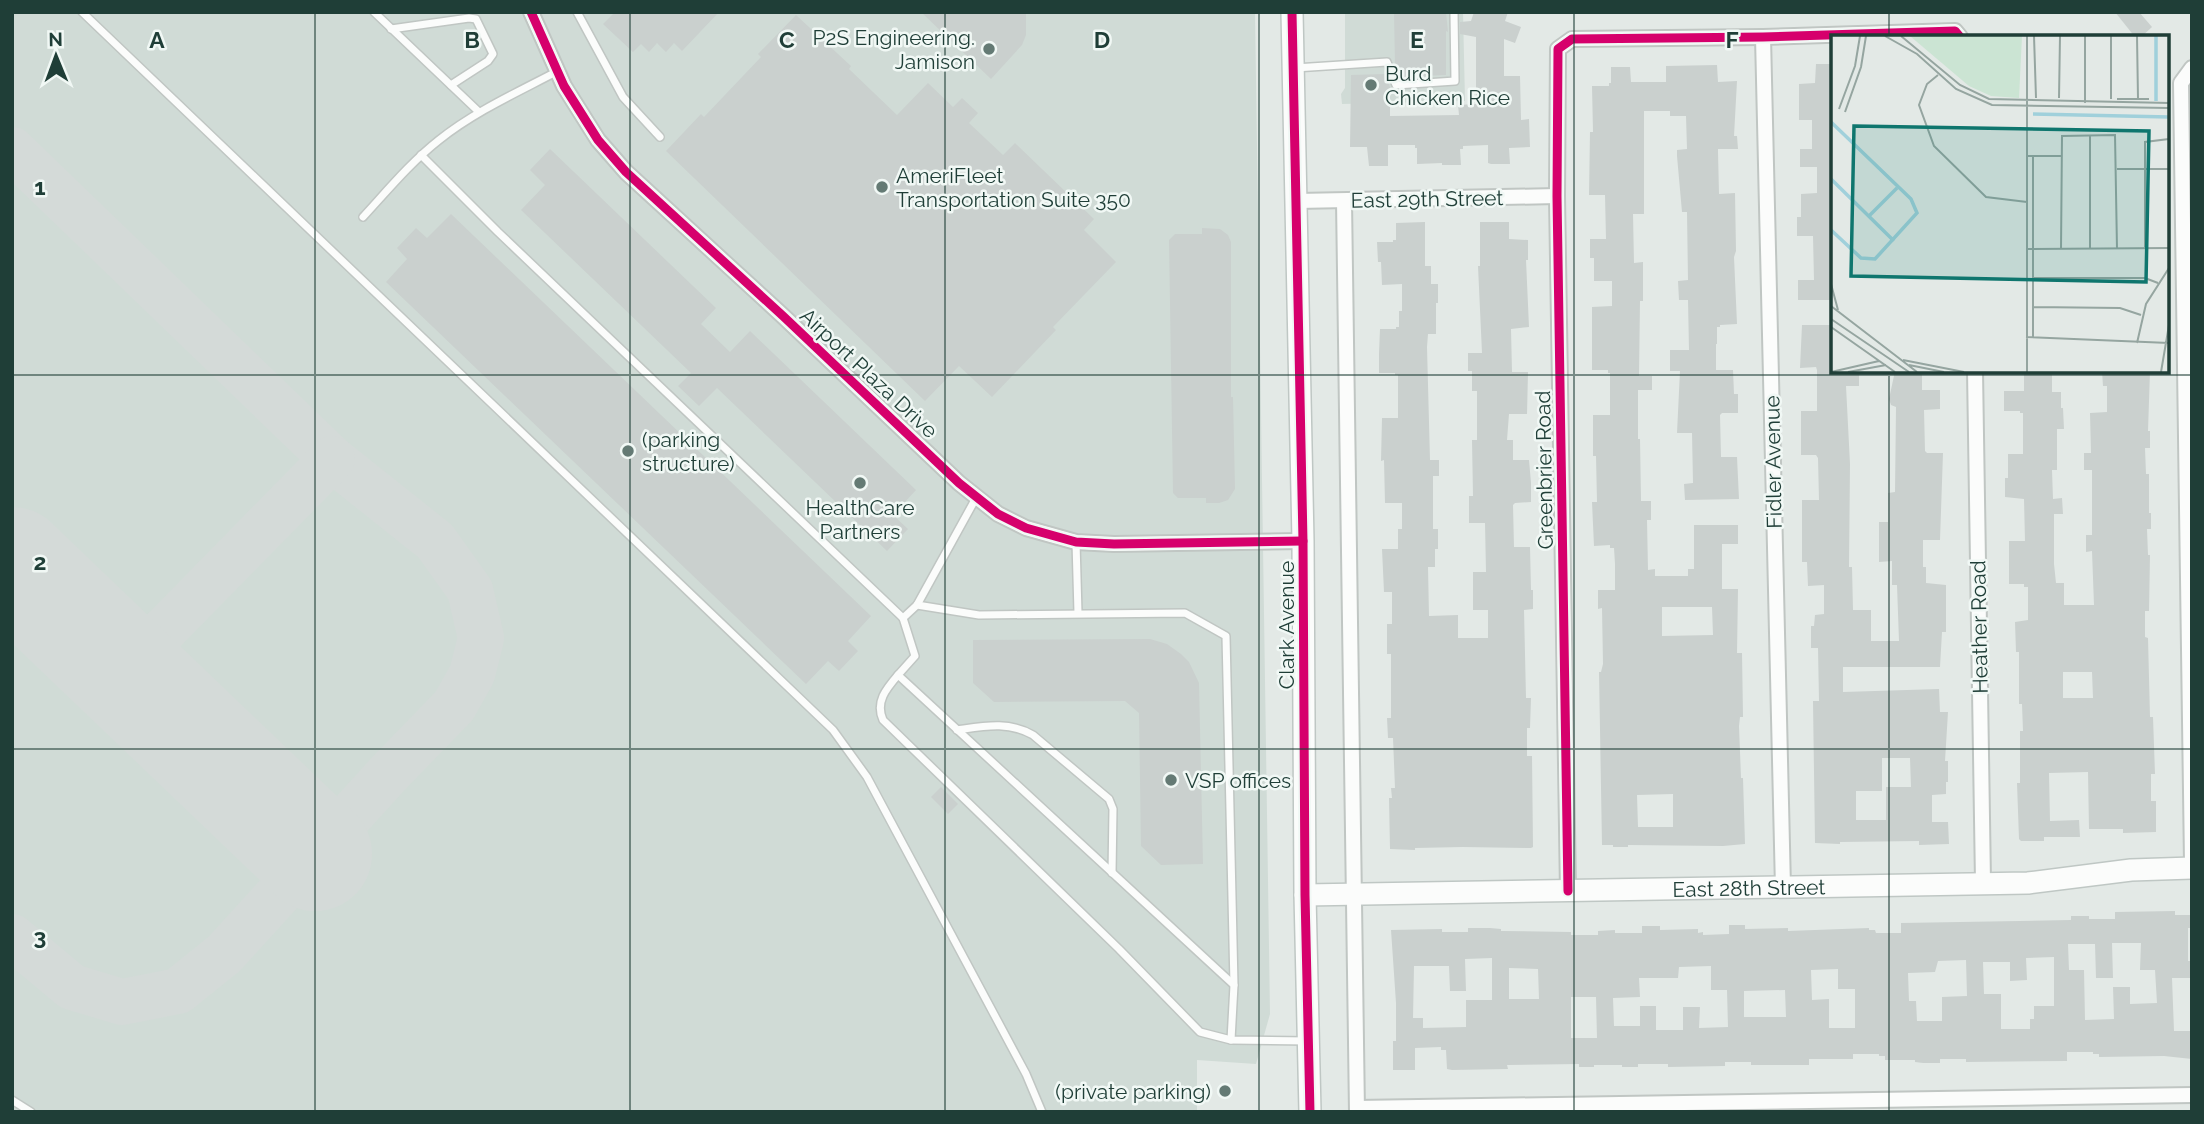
<svg xmlns="http://www.w3.org/2000/svg" width="2204" height="1124" font-family="Raleway,sans-serif">
  <style>
    .built { fill: #d0dbd6 }
    .lines { fill: none; stroke-linecap: round; stroke-linejoin: round }
    .taxiway { stroke: #d4dad8; stroke-width: 46 }
    .runway { stroke: #d4dad8; stroke-width: 114 }
    .building { fill: #cad0ce; fill-rule: evenodd }
    .lane-casing { stroke: #c0c6c3; stroke-width: 10 }
    .street-casing { stroke: #c0c6c3; stroke-width: 18 }
    .secondary-casing { stroke: #bfc7c4; stroke-width: 24 }
    .lane { stroke: #fbfcfb; stroke-width: 7 }
    .street { stroke: #fbfcfb; stroke-width: 14 }
    .secondary { stroke: #fbfcfb; stroke-width: 21 }
    .cycleway-casing { stroke: #f1f8f5; stroke-width: 13 }
    .cycleway { stroke: #d6006c; stroke-width: 9 }
    .grid { fill: none; stroke: #1f3e37; stroke-width: 2; stroke-opacity: 0.55 }
    .poi-dot { fill: #647a74; stroke: #f1f8f5; stroke-width: 2.5 }
    .labels { text-anchor: middle; dominant-baseline: central; stroke-width: 5; stroke-linejoin: round; paint-order: stroke }
    .poi-label { font-size: 21px; fill: #1f3e37; stroke: #f1f8f5; text-anchor: start }
    .street-label { font-size: 21px; fill: #1f3e37; stroke: #f1f8f5 }
    .inset-river { fill: none; stroke: #a0d0db; stroke-width: 3.5 }
    .inset-road { fill: none; stroke: #95a5a0; stroke-width: 2 }
    .view { fill: #0f766e; fill-opacity: 0.15; stroke: #0f766e; stroke-width: 3.5 }
    .inset-edge { fill: none; stroke: #1f3e37; stroke-width: 3.5 }
    .grid-label { font-size: 23px; text-anchor: middle; font-weight: bold; fill: #1f3e37; stroke: #f1f8f5; stroke-width: 5; stroke-linejoin: round; paint-order: stroke }
  </style>
  <rect width="100%" height="100%" fill="#e3e9e6"/>
  <!-- built -->
  <g class="built">
    <path d="M12 12H1255L1270 1014 1256 1064 1197 1060V1112H12Z"/>
    <path d="M1345 12H1463L1465 101 1342 104 1341 94 1345 88Z"/>
  </g>
  <g class="lines">
    <!-- taxiway -->
    <g class="taxiway">
      <path d="M12 150 332 459 435 541 470 590 481 638 472 674 454 706 389 773 224 954 178 991 122 1002 72 987 12 937"/>
      <path d="M124 671 332 459"/>
    </g>
    <!-- runway -->
    <path class="runway" d="M12 564 315 854"/>
  </g>
  <!-- building -->
  <g class="building">
    <path d="M615 12H719L682 51 674 43 666 52 657 43 649 52 641 44 633 52 603 24Z"/>
    <path d="M921 12H1026V35L1022 45 991 79Z"/>
    <path d="M1394 12H1446L1448 32 1446 31V75L1399 77 1395 65Z"/>
    <path d="M1474 12H1508L1505 21 1521 27 1515 43 1504 39V76H1520L1521 120 1529 119 1530 147 1509 148 1510 164H1491L1488 163V145L1463 146V149H1460L1461 165H1442V163L1417 164V148H1415V145H1388V166H1369L1367 147H1350L1351 75 1385 74 1390 87V116L1459 115 1458 105 1476 104V37L1460 34V22L1471 21Z"/>
    <path d="M2115 12H2139L2152 27 2141 37H2135Z"/>
    <path d="M796 15 851 66 849 69 897 115 928 83 953 107 962 98 978 113 969 123 1003 155 1015 143 1094 219 1084 230 1116 262 1053 327 1056 330 992 397 959 366 925 401 666 151 701 114 704 117 761 57 758 54Z"/>
    <path d="M1816 64H1833V300H1798V280H1814L1813 236H1797V217H1801V194L1817 193V167H1800V149H1812V120H1799V84L1815 83Z"/>
    <path d="M1717 65 1718 82 1737 81 1734 136H1737L1738 149H1718V152L1719 194 1735 193 1736 251 1734 257 1737 324 1720 325V327H1717V344H1716V370H1733L1734 394H1738V413H1722L1720 415 1721 457H1737L1739 499 1685 500 1684 484 1693 483 1692 433H1677L1680 371H1670V350H1689L1688 300H1679L1678 281 1688 280 1687 212H1682L1677 156V150L1687 149 1686 116H1670V111H1644V214H1633L1634 263 1643 262V301H1640L1639 376H1652V390H1638V439H1640L1641 501H1651V520H1647L1648 570 1655 569V576H1688V569H1694V525H1738V544H1722V589H1738L1737 653H1742L1743 717H1740L1739 726 1741 778H1743L1745 844 1723 846 1628 845V847H1613V845H1602L1599 672H1601L1603 664 1602 608 1598 609V590H1615V564L1614 548H1610V545L1594 546 1592 502H1597L1596 456H1593V415H1610V373H1608V370H1592V307L1612 306V281H1594V258H1590V239H1606L1605 195H1589L1590 132H1593L1592 86H1609V83H1611V67H1630L1631 82H1666V66ZM1662 607H1712L1713 635 1662 636ZM1673 794V827H1638L1637 795Z"/>
    <path d="M550 149 716 308 701 324 730 352 750 331 916 490 893 515 908 529 887 551 717 388 699 406 678 386 691 373 521 210 545 185 530 170Z"/>
    <path d="M451 214 871 616 848 641 858 651 839 671 828 661 806 684 386 282 407 259 397 248 416 228 427 238Z"/>
    <path d="M1425 222V266H1431V284H1438V303H1436V334H1428L1427 347 1430 460H1439V476H1433V529H1438V549H1435V567H1428L1429 616 1458 615V638H1488V610H1473V572H1486L1485 523H1469V496H1473L1472 440H1477V391H1472V371H1468V353H1482L1478 266H1480V222H1509V239L1528 240V260H1526L1529 327 1511 329 1512 372H1528L1527 414H1509L1507 440H1513V460H1529L1531 483V502L1515 503 1513 505 1514 547H1530L1531 590H1533V609L1524 610 1526 698H1531L1530 728H1527V756H1532L1533 847 1531 848 1463 847 1415 848V850L1390 849 1389 798H1392L1391 788H1395L1393 738H1388L1387 718H1391V654H1387V624H1392V592H1384L1382 549H1398V529H1402V503H1385L1384 460 1381 461 1382 418H1398V375H1395V373H1379V354L1380 329H1396V327H1399V311H1402V284L1382 285 1381 262H1378L1377 242H1393V240H1396V223Z"/>
    <path d="M1202 228 1220 229 1228 235 1231 242V397H1233L1235 489 1228 500 1219 503H1206V498H1178L1173 493 1169 240 1175 234H1202Z"/>
    <path d="M1802 325H1833V371L1859 372V386H1846L1850 464 1849 567H1852L1853 610H1871V641H1899L1897 585H1892V561L1879 562V522H1888V493L1895 492 1896 407 1891 405 1889 399 1895 371H1922V390H1940V409L1924 410 1925 451 1927 453H1943L1940 540H1923V567H1926V583L1946 585V632H1942L1940 667H1843V692L1939 689 1940 712H1948L1945 761H1948V782H1946V794L1932 795V822H1948L1949 844 1919 845V841L1840 842V844L1815 843 1813 701H1819L1818 648H1811V626H1814L1815 615 1824 614V585L1808 586 1807 562H1802V500H1819L1818 458 1816 455H1801V411H1817V370L1816 367 1800 368ZM1882 758H1910L1911 787H1886V820H1856V791H1882Z"/>
    <path d="M2024 371H2052V392H2061V408H2063L2064 429H2057V470H2052L2053 499 2062 498 2063 514H2054V564L2056 583H2064V605H2094L2092 551 2086 552V535H2092V470H2084V453H2091L2090 413 2107 412V386H2103L2102 371H2150L2148 431H2150V448H2145L2146 474H2149V513H2151V529H2147L2148 555H2150L2149 611H2145V637L2148 638 2150 717H2153L2155 774H2151V801H2156V832L2123 833V829H2089L2088 772 2049 773 2050 821 2079 820 2080 837H2044V841H2021L2019 839 2017 783H2020V731H2023L2022 704H2019V652H2016L2015 622 2028 620V587H2024V584H2009V541H2025L2024 499 2005 497V478H2008V454H2023V413H2020V411H2004V391H2024ZM2063 672H2092L2093 698H2063Z"/>
    <path d="M1150 639 1167 644 1181 654 1189 662 1199 683 1203 864 1161 865 1141 846 1139 713 1125 701 994 702 973 683V640Z"/>
    <path d="M941 787 958 804 948 814 931 797Z"/>
    <path d="M2175 911V915H2190L2191 928H2188V961H2192V978H2172L2174 1031H2192V1059L2164 1056 2099 1057V1054H2093V1052H2067V1061L1966 1062V1059H1940V1063H1923L1915 1062V1060H1885V1056H1879V1054H1853V1059H1809V1065H1751V1062H1725V1066L1668 1067V1064H1638V1067H1622V1065H1594V1067H1579V1064L1507 1065 1508 1069 1452 1070 1447 1069 1446 1050H1441V1047L1415 1048V1070H1393V1041H1396V1003L1391 930 1442 929V932H1468V928H1490L1501 929V931L1571 932V935H1598V931L1615 930V933H1642V926H1660V930L1698 929V933L1703 932V935L1729 934V925H1745V929L1788 928V931L1869 928V930H1875L1876 933H1901V923L2071 920V916H2089V919H2115V912ZM2112 943H2141L2140 970H2155L2157 1003 2130 1004V987H2113L2114 1019 2085 1020 2084 970H2069L2068 944H2095L2096 978H2113ZM2054 957V1006H2034V1019H2030V1029H2001V994H1984L1983 962H2010V981L2027 980 2026 958ZM1492 958V1000H1466V1027L1423 1028V1018H1413L1414 966H1449L1450 991H1466L1465 959ZM1966 960 1967 996 1942 997V1021H1917L1916 1001H1909L1908 973 1935 972 1938 961ZM1711 966V990H1727L1728 1027 1699 1028 1700 1007H1683V1030H1656V1006H1640V1026H1614L1613 998 1640 997 1639 978H1678L1679 967ZM1509 968 1538 969 1539 999H1509ZM1838 969V989H1855V1028H1829V999L1812 1000 1811 970ZM1785 990 1786 1017H1744V991ZM1571 997H1596L1597 1038H1571Z"/>
  </g>
  <g class="lines">
    <!-- lane casing -->
    <g class="lane-casing">
      <g id="lane">
        <path d="M82 12 833 730 867 777 1026 1074 1042 1112"/>
        <path d="M374 12 479 112"/>
        <path d="M577 12 623 97 660 137"/>
        <path d="M391 29 469 18 476 19 493 54 488 61 451 85"/>
        <path d="M1295 68 1387 62 1396 85 1455 81 1454 12"/>
        <path d="M421 155 498 232 903 618 915 656 898 675 1234 985 1231 1040 1308 1041"/>
        <path d="M363 217C387 191 411 162 439 140 474 112 516 93 556 72"/>
        <path d="M1076 542 1078 613"/>
        <path d="M917 605 979 615 1185 613 1226 636 1234 985"/>
        <path d="M903 618 917 605 976 498"/>
        <path d="M898 675C886 689 875 702 883 720L1119 949 1200 1032 1231 1040"/>
        <path d="M957 730C985 726 1008 721 1033 735L1109 799 1113 809 1112 873"/>
        <path d="M12 1100 31 1112"/>
      </g>
    </g>
    <!-- street casing -->
    <g class="street-casing">
      <g id="street">
        <path d="M531 12 564 86 598 140 626 172 783 316 959 483 998 514 1026 528 1076 542 1114 544 1303 541"/>
        <path d="M1763 37 1783 888"/>
        <path d="M2192 68 2181 83 2192 862"/>
        <path d="M1297 201 1557 196"/>
        <path d="M1344 201 1357 1112"/>
        <path d="M1975 371 1983 882"/>
        <path d="M1568 891 1557 196 1558 49 1572 39 1763 37 1955 31 1960 37"/>
        <path d="M1357 1108 2192 1095"/>
      </g>
    </g>
    <!-- secondary casing -->
    <g class="secondary-casing">
      <g id="secondary">
        <path d="M1292 12 1303 541 1305 895 1310 1112"/>
        <path id="s1" d="M1305 895 2028 883 2131 870 2192 868"/>
      </g>
    </g>
    <!-- lane -->
    <use href="#lane" class="lane"/>
    <!-- street -->
    <use href="#street" class="street"/>
    <!-- secondary -->
    <use href="#secondary" class="secondary"/>
    <!-- cycleway casing -->
    <g class="cycleway-casing">
      <g id="cycleway">
        <path d="M531 12 564 86 598 140 626 172 783 316 959 483 998 514 1026 528 1076 542 1114 544 1303 541"/>
        <path d="M1292 12 1303 541 1305 895 1310 1112"/>
        <path d="M1568 891 1557 196 1558 49 1572 39 1763 37 1955 31 1960 37"/>
      </g>
    </g>
    <!-- cycleway -->
    <use href="#cycleway" class="cycleway"/>
  </g>
  <!-- grid -->
  <path class="grid" d="M315 12V1112M630 12V1112M945 12V1112M1259 12V1112M1574 12V1112M1889 12V37M1889 371V1112M12 375H2192M12 749H2192"/>
  <!-- markers -->
  <g class="poi-dot">
    <circle cx="989" cy="49" r="7"/>
    <circle cx="1371" cy="85" r="7"/>
    <circle cx="882" cy="187" r="7"/>
    <circle cx="628" cy="451" r="7"/>
    <circle cx="860" cy="483" r="7"/>
    <circle cx="1171" cy="780" r="7"/>
    <circle cx="1225" cy="1091" r="7"/>
  </g>
  <g class="labels">
    <!-- poi labels -->
    <g class="poi-label">
      <text x="975" y="37" text-anchor="end">P2S Engineering.<tspan x="975" dy="24">Jamison</tspan></text>
      <text x="1385" y="73">Burd<tspan x="1385" dy="24">Chicken Rice</tspan></text>
      <text x="896" y="175">AmeriFleet<tspan x="896" dy="24">Transportation Suite 350</tspan></text>
      <text x="642" y="439">(parking<tspan x="642" dy="24">structure)</tspan></text>
      <text x="860" y="507" text-anchor="middle">HealthCare<tspan x="860" dy="24">Partners</tspan></text>
      <text x="1185" y="780">VSP offices</text>
      <text x="1211" y="1091" text-anchor="end">(private parking)</text>
    </g>
    <!-- street labels -->
    <g class="street-label">
      <text transform="translate(1427 199) rotate(-1)">East 29th Street</text>
      <text transform="translate(869 373) rotate(43)">Airport Plaza Drive</text>
      <text transform="translate(1773 462) rotate(-91)">Fidler Avenue</text>
      <text transform="translate(1544 470) rotate(-91)">Greenbrier Road</text>
      <text transform="translate(1286 625) rotate(-90)">Clark Avenue</text>
      <text transform="translate(1979 627) rotate(-91)">Heather Road</text>
      <text stroke="none"><textPath href="#s1" startOffset="444">East 28th Street</textPath></text>
    </g>
  </g>
  <!-- overview -->
  <g transform="translate(1831 35)">
    <rect width="338" height="338" fill="#e3e9e6"/>
    <path d="M79 1H191L188 63 160 61 138 51Z" fill="#cbe4d3"/>
    <path class="inset-river" d="M325 66V1M202 79 338 82M0 87 80 164 86 178 44 224 30 223 0 195M0 144 63 206M38 181 66 153"/>
    <path class="inset-road" d="M54 1 86 19 125 54 161 70 338 73M70 1 129 50 158 64 338 68M203 1 205 63M306 1 307 64M107 40 96 49 88 70 103 111 155 162 196 167M228 63 229 1M280 64V1M286 64H318M254 68V1M8 74 24 31 29 1M14 77 30 32 35 1M259 101V214M196 121H231M286 134H338M314 212V107L338 104M195 214 338 213M230 214 231 101 284 100 286 214M202 243H314L327 248M0 249 7 275M0 271 86 337M202 272 289 273 310 280M0 284 78 337M0 292 64 337M195 302 338 308M202 302V121M306 308 315 269 338 233M72 325 133 337M78 330 113 337M0 337 48 326M17 337 55 330M196 337V1M330 337 338 290"/>
    <path class="view" d="M23 91 318 96 315 247 20 241Z"/>
    <rect width="338" height="338" class="inset-edge"/>
  </g>
  <g class="grid-label">
    <text x="157" y="48">A</text>
    <text x="472" y="48">B</text>
    <text x="787" y="48">C</text>
    <text x="1102" y="48">D</text>
    <text x="1417" y="48">E</text>
    <text x="1732" y="48">F</text>
    <text x="40" y="195">1</text>
    <text x="40" y="570">2</text>
    <text x="40" y="945">3</text>
  </g>
  <!-- border -->
  <rect width="2204" height="1124" fill="none" stroke="#1f3e37" stroke-width="28"/>
  <!-- north arrow -->
  <g transform="translate(56 56) rotate(359)" stroke="#f1f8f5" stroke-width="5" paint-order="stroke">
  <path d="M0-5L12 26L0 18L-12 26Z" fill="#1f3e37"/>
  <text y="-10" font-size="19" font-weight="bold" text-anchor="middle" fill="#1f3e37">N</text>
  </g>
</svg>
